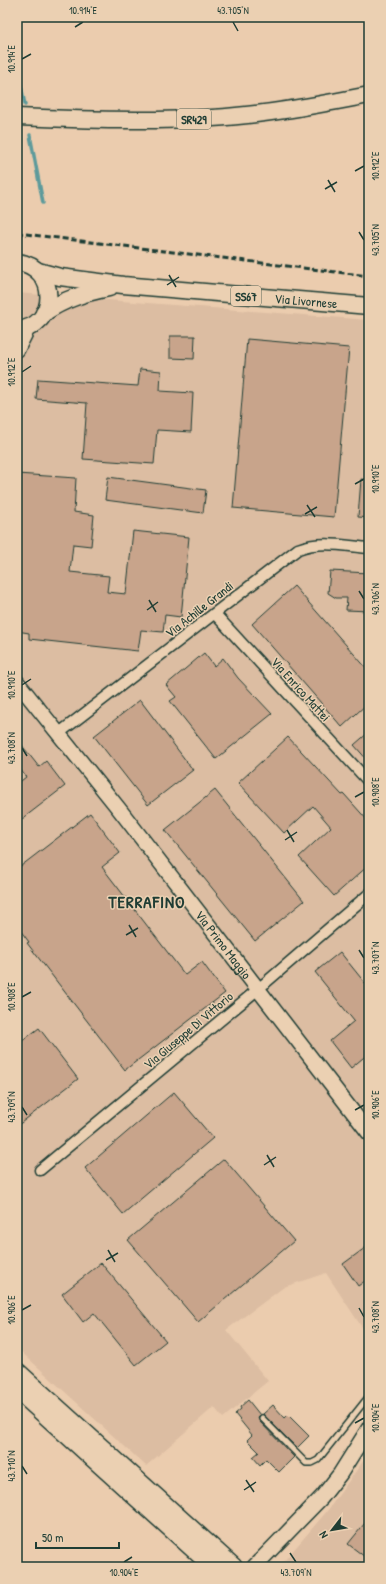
<svg xmlns="http://www.w3.org/2000/svg" width="386" height="1584" font-family="'Patrick Hand',sans-serif">
  <style>
    .built { fill: #dcbda2 }
    .lines { fill: none; stroke-linecap: round; stroke-linejoin: round }
    .stream { stroke: #5d9a9b; stroke-width: 3.5 }
    .building { fill: #c8a48b; stroke: #1f3d34 }
    .lane-casing { stroke: #1f3d34; stroke-width: 8 }
    .street-casing { stroke: #1f3d34; stroke-width: 13 }
    .secondary-casing { stroke: #1f3d34; stroke-width: 17 }
    .primary-casing { stroke: #1f3d34; stroke-width: 19 }
    .highway-casing { stroke: #1f3d34; stroke-width: 21 }
    .lane { stroke: #ebd0b2; stroke-width: 5 }
    .street { stroke: #ebd0b2; stroke-width: 10 }
    .secondary { stroke: #ebd0b2; stroke-width: 14 }
    .primary { stroke: #ebd0b2; stroke-width: 16 }
    .highway { stroke: #ebd0b2; stroke-width: 18 }
    .rail { stroke: #1f3d34; stroke-width: 3; stroke-dasharray: 6 3; stroke-linecap: butt }
    .ticks { fill: none; stroke: #1f3d34; stroke-width: 1.5 }
    .labels { text-anchor: middle; dominant-baseline: central; stroke-width: 3; stroke-linejoin: round; paint-order: stroke }
    .shield { fill: #ebd0b2; stroke: #5c695a; stroke-width: 1 }
    .shield-label { font-size: 12px; font-weight: bold; fill: #1f3d34 }
    .street-label { font-size: 13px; fill: #1f3d34; stroke: #ebd0b2 }
    .district-label { font-size: 17px; font-weight: bold; letter-spacing: 1px; fill: #1f3d34; stroke: #ebd0b2 }
    .neatline { fill: none; stroke: #1f3d34; stroke-width: 1.5 }
    .ticks-label { font-size: 10px; text-anchor: middle; fill: #1f3d34 }
  </style>
  <rect width="100%" height="100%" fill="#ebccae"/>
  <filter id="ink" filterUnits="userSpaceOnUse"><feTurbulence type="fractalNoise" baseFrequency=".025" numOctaves="2"/><feDisplacementMap in="SourceGraphic" scale="8" xChannelSelector="R" yChannelSelector="G"/><feConvolveMatrix kernelMatrix="1 2 1 2 8 2 1 2 1" color-interpolation-filters="sRGB"/></filter>
  <g filter="url(#ink)">
    <!-- built -->
    <g class="built">
      <path d="M17 293 369 320V1338L326 1273 284 1287 226 1330 268 1381 223 1418 214 1407 146 1466 17 1348Z"/>
      <path d="M369 1453V1567H279L328 1510Z"/>
    </g>
    <g class="lines">
      <!-- stream -->
      <g class="stream">
        <path d="M17 66 25 105"/>
        <path d="M30 135 43 203"/>
      </g>
    </g>
    <!-- building -->
    <g class="building">
      <path d="M170 336H195L194 359 170 358Z"/>
      <path d="M247 339 349 348 334 517 233 508Z"/>
      <path d="M140 369 161 371 160 391 193 393 191 432 157 430 154 464 83 459 87 403 36 399 38 379 138 386Z"/>
      <path d="M17 474 76 478 74 512 94 515 91 546 73 544 70 572 109 576 107 592 126 594 133 531 189 537 181 617 165 615 163 632 141 630 138 651 29 639V633L17 631 20 606H17Z"/>
      <path d="M108 477 206 490 203 513 105 500Z"/>
      <path d="M361 479 369 480V518L358 517Z"/>
      <path d="M330 571 369 573V611L346 610 347 598H336L328 593Z"/>
      <path d="M294 586 369 671V702L342 727 252 624Z"/>
      <path d="M204 653 214 666 223 658 238 678 272 714 216 759 170 701 176 697 166 685Z"/>
      <path d="M140 700 193 770 148 805 94 736Z"/>
      <path d="M369 732V762L354 745Z"/>
      <path d="M288 737 342 795 344 794 369 822V865L334 896 299 857 331 827 313 806 284 833 238 783Z"/>
      <path d="M17 739 39 767 46 761 65 786 17 823V784L26 777 17 765Z"/>
      <path d="M215 790 304 901 255 941 165 830Z"/>
      <path d="M90 813 120 853 102 867 185 975 202 962 225 993 125 1070 27 943 29 942 17 926V869Z"/>
      <path d="M340 952 369 988V1053L351 1068 330 1041 354 1021 315 972Z"/>
      <path d="M39 1028 78 1079 17 1126V1045Z"/>
      <path d="M174 1092 213 1138 123 1214 85 1168Z"/>
      <path d="M224 1159 294 1241 198 1322 128 1240Z"/>
      <path d="M369 1245V1278L358 1286 343 1264Z"/>
      <path d="M101 1263 166 1341 136 1365 94 1313 83 1322 62 1294Z"/>
      <path d="M248 1400 260 1415 258 1417 259 1421 294 1457 279 1472 266 1459 260 1465 253 1457 259 1452 247 1440 252 1435 235 1414 241 1409 240 1407Z"/>
      <path d="M273 1405 285 1418 288 1415 309 1436 297 1448 263 1414Z"/>
      <path d="M369 1518V1560L348 1544Z"/>
    </g>
    <g class="lines">
      <!-- lane casing -->
      <g class="lane-casing">
        <path id="lane" d="M262 1418 306 1463H312L318 1460 369 1396"/>
      </g>
      <!-- street casing -->
      <g class="street-casing">
        <g id="street">
          <path d="M215 614 369 782"/>
          <path d="M58 734 298 549C320 540 346 546 369 548"/>
          <path d="M40 1170 257 990 369 894"/>
        </g>
      </g>
      <!-- secondary casing -->
      <g class="secondary-casing">
        <g id="secondary">
          <path d="M17 350 28 328"/>
          <path id="s1" d="M17 682 119 809 369 1133"/>
          <path d="M254 1567 322 1497 340 1474 369 1428"/>
        </g>
      </g>
      <!-- primary casing -->
      <g class="primary-casing">
        <g id="primary">
          <path d="M17 117C82 120 147 122 212 118 265 115 318 105 369 95"/>
          <path d="M17 262C59 267 59 327 17 330"/>
          <path id="s2" d="M38 271 60 277 123 285 369 306"/>
          <path d="M44 313C64 299 85 293 109 288"/>
        </g>
      </g>
      <!-- highway casing -->
      <g class="highway-casing">
        <g id="highway">
          <path d="M17 1372 233 1567"/>
          <path d="M17 1389 214 1567"/>
        </g>
      </g>
      <!-- lane -->
      <use href="#lane" class="lane"/>
      <!-- street -->
      <use href="#street" class="street"/>
      <!-- secondary -->
      <use href="#secondary" class="secondary"/>
      <!-- primary -->
      <use href="#primary" class="primary"/>
      <!-- highway -->
      <use href="#highway" class="highway"/>
      <!-- rail -->
      <g class="rail">
        <path d="M17 233 369 276"/>
        <path d="M17 1560 23 1567"/>
      </g>
    </g>
  </g>
  <!-- ticks -->
  <path class="ticks" d="M233 22 238 31M75 27 83 22M22 59 31 54M355 171 364 166M328 180 335 192M325 189 337 182M359 232 364 240M169 275 176 287M167 285 179 277M22 372 31 366M355 484 364 479M307 505 315 517M305 514 317 507M359 591 364 599M149 600 156 612M147 610 158 602M22 685 31 679M22 748 27 756M355 797 364 792M287 830 294 842M285 840 297 832M129 925 136 937M126 935 138 928M359 950 364 958M22 997 31 992M22 1107 27 1115M355 1110 364 1105M267 1155 274 1167M264 1165 276 1157M108 1250 115 1262M106 1260 118 1253M359 1308 364 1317M22 1310 31 1305M355 1423 364 1418M22 1466 27 1474M246 1480 254 1492M244 1490 256 1482M290 1553 296 1562M124 1562 132 1557"/>
  <g class="labels">
    <!-- shield labels -->
    <g class="shield">
      <rect x="177" y="109" width="34" height="20" rx="3"/>
      <rect x="231" y="286" width="30" height="20" rx="3"/>
    </g>
    <g class="shield-label">
      <text x="194" y="119">SR429</text>
      <text x="246" y="296">SS67</text>
    </g>
    <!-- street labels -->
    <g class="street-label">
      <text stroke="none"><textPath href="#s2" startOffset="270">Via Livornese</textPath></text>
      <text transform="translate(199 609) rotate(-38)">Via Achille Grandi</text>
      <text transform="translate(301 689) rotate(48)">Via Enrico Mattei</text>
      <text stroke="none"><textPath href="#s1" startOffset="334">Via Primo Maggio</textPath></text>
      <text transform="translate(188 1030) rotate(-40)">Via Giuseppe Di Vittorio</text>
    </g>
    <!-- district labels -->
    <g class="district-label">
      <text x="147" y="901">TERRAFINO</text>
    </g>
  </g>
  <!-- margin -->
  <rect width="386" height="1584" fill="none" stroke="#ebd0b2" stroke-width="44"/>
  <!-- north arrow -->
  <g transform="translate(332 1530) rotate(239)" stroke="#ebd0b2" stroke-width="3" paint-order="stroke">
  <path d="M0-3L7 15L0 10L-7 15Z" fill="#1f3d34"/>
  <text y="-6" font-size="11" font-weight="bold" text-anchor="middle" fill="#1f3d34">N</text>
  </g>
  <!-- scale -->
  <path d="M36 1542v6h83v-6" fill="none" stroke="#1f3d34" stroke-width="2"/>
  <text x="42" y="1542" font-size="12" fill="#1f3d34" stroke="#ebd0b2" stroke-width="3" paint-order="stroke">50 m</text>
  <rect x="22" y="22" width="342" height="1540" class="neatline"/>
  <g class="ticks-label">
    <text x="83" y="14">10.914°E</text>
    <text x="233" y="14">43.705°N</text>
    <text transform="translate(11 59) rotate(-90)" y="4">10.914°E</text>
    <text transform="translate(375 166) rotate(-90)" y="4">10.912°E</text>
    <text transform="translate(375 240) rotate(-90)" y="4">43.705°N</text>
    <text transform="translate(11 372) rotate(-90)" y="4">10.912°E</text>
    <text transform="translate(375 479) rotate(-90)" y="4">10.910°E</text>
    <text transform="translate(375 599) rotate(-90)" y="4">43.706°N</text>
    <text transform="translate(11 685) rotate(-90)" y="4">10.910°E</text>
    <text transform="translate(11 748) rotate(-90)" y="4">43.708°N</text>
    <text transform="translate(375 792) rotate(-90)" y="4">10.908°E</text>
    <text transform="translate(375 958) rotate(-90)" y="4">43.707°N</text>
    <text transform="translate(11 997) rotate(-90)" y="4">10.908°E</text>
    <text transform="translate(375 1105) rotate(-90)" y="4">10.906°E</text>
    <text transform="translate(11 1107) rotate(-90)" y="4">43.709°N</text>
    <text transform="translate(11 1310) rotate(-90)" y="4">10.906°E</text>
    <text transform="translate(375 1317) rotate(-90)" y="4">43.708°N</text>
    <text transform="translate(375 1418) rotate(-90)" y="4">10.904°E</text>
    <text transform="translate(11 1466) rotate(-90)" y="4">43.710°N</text>
    <text x="124" y="1576">10.904°E</text>
    <text x="296" y="1576">43.709°N</text>
  </g>
</svg>
